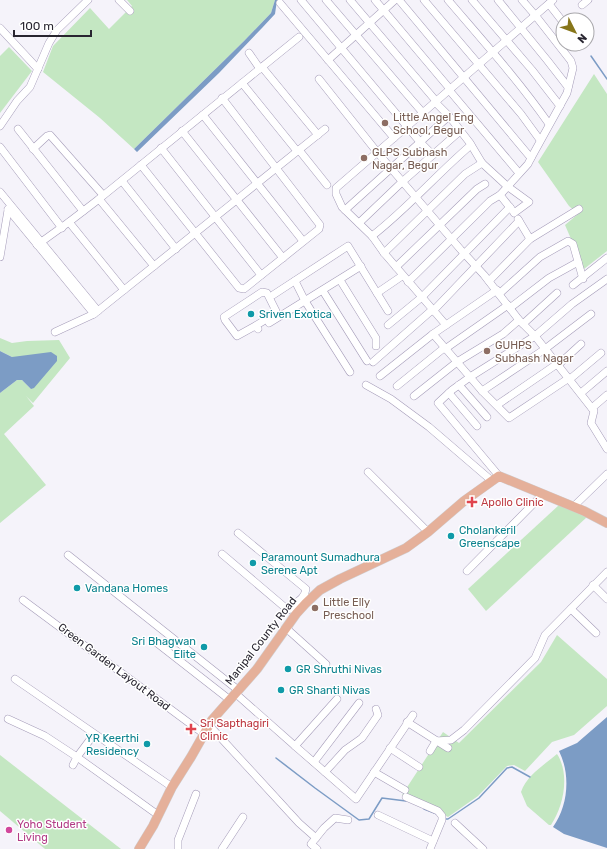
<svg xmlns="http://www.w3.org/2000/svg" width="607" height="849" font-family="Rubik,sans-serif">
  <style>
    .green { fill: #c4e7c2 }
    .water { fill: #7c9cc5 }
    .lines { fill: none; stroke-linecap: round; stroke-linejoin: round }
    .stream { stroke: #7c9cc5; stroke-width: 1.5 }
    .minor-casing { stroke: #a59cb9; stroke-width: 8 }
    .major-casing { stroke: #d0cfd1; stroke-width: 10 }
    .minor { stroke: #fff; stroke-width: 7 }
    .major { stroke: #e5b09a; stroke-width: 9 }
    .education-dot { fill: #8d6e63; stroke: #fff; stroke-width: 1.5 }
    .culture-dot { fill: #0f9aa8; stroke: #fff; stroke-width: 1.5 }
    .health-dot { fill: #e0444e; stroke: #fff; stroke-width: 1.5 }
    .hotel-dot { fill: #d1479c; stroke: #fff; stroke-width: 1.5 }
    .labels { text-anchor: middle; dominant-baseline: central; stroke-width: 3; stroke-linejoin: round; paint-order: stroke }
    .education-label { font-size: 11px; fill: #785e54; stroke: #fff; text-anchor: start }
    .culture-label { font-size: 11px; fill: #0d838f; stroke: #fff; text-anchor: start }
    .health-label { font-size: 11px; fill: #be3a42; stroke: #fff; text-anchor: start }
    .street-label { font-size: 11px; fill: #282530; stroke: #fff }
    .hotel-label { font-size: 11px; fill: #b23c85; stroke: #fff; text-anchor: start }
  </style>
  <rect width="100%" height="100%" fill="#f5f3fa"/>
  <!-- green -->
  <g class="green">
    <path d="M127 0H275L271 13 244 41 134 149 100 118 43 72 53 46 90 8 109 29 132 6Z"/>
    <path d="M9 47 32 71 0 113V56Z"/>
    <path d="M594 74 607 94V251L584 269 565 225 578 214 569 206 538 162Z"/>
    <path d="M0 338 12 343 27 341 59 340 70 358 33 403 26 396 34 406 4 434 46 485 0 523V393L17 380H22L31 389 23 357H12L0 351Z"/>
    <path d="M559 505 587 517 486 611 468 589Z"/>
    <path d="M557 635 607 679V706L574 735 552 742 525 771 514 765 507 766 478 796 448 817 402 795 443 732 459 743 541 662Z"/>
    <path d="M557 754C570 774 564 805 551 825H549L527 806 521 792C527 775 544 765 557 754Z"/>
    <path d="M0 755 121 849H45L0 811Z"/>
  </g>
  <!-- water -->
  <g class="water">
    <path d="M275 0H277L275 14 262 28 219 73 137 152 134 149 244 41 271 13Z"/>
    <path d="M0 351 12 357 51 352 57 356V361L34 388 31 389 22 380H17L0 393Z"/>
    <path d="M607 717V848L564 834 553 827C568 806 571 775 559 751L577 743Z"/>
  </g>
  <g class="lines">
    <!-- stream -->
    <g class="stream">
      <path d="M591 56 607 79"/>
      <path d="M276 758 315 788 359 820 369 819 382 798 406 801"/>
      <path d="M424 809 437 814"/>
      <path d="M446 819H448L479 798 507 768 512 767 530 777"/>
    </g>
    <!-- minor casing -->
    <g class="minor-casing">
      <g id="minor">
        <path d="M119 0 130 11"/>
        <path d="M301 0 420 142 433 155"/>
        <path d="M326 0 423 113"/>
        <path d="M350 0 436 101"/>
        <path d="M375 0 450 89"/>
        <path d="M399 0 531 158"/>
        <path d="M424 0 521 114 540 140"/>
        <path d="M448 0C483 41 518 80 549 124"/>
        <path d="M472 0 532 70 560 106"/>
        <path d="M498 0 547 60 568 87"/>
        <path d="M280 3 394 138"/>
        <path d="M549 4 563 22"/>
        <path d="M582 5 588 0"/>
        <path d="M0 28 38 69"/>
        <path d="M249 53 260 69"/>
        <path d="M328 60 395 0"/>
        <path d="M262 67 318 135"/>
        <path d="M319 79 377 152 461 250 484 275 519 320 535 336 594 411 591 423 607 449"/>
        <path d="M242 83 297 151"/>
        <path d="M449 90 519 173"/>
        <path d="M435 102 449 116 470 143 482 163 507 186 529 202 514 213"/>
        <path d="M203 115 303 241"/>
        <path d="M0 126 17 101 30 87 49 43 57 30 88 0"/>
        <path d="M18 129 83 211"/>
        <path d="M182 131 283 258"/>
        <path d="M0 147 62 228"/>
        <path d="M161 148 261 275"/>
        <path d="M33 149 47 136 50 135 103 195"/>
        <path d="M299 150 327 185"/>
        <path d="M141 165 239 288 244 289 319 229 320 225 222 98"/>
        <path d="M122 181 176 249"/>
        <path d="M0 192 98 311"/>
        <path d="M500 195 512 210"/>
        <path d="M99 199 154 266"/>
        <path d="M8 209 94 314"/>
        <path d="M345 210 449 116"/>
        <path d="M518 219 530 239"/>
        <path d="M69 222 124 290"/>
        <path d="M359 223 402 182 460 131"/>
        <path d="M372 236C407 209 437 174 471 145"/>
        <path d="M37 245 69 222 99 199 299 37"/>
        <path d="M384 253 465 174 482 163"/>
        <path d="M0 257 8 210"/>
        <path d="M396 267 477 189 485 184"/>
        <path d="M340 280 376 338V346"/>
        <path d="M295 281 305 301 350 372"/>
        <path d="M489 281 530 239 579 209"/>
        <path d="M408 282 490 201 500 195 528 164 531 158 567 93 573 68 571 61 535 15 522 0"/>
        <path d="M573 285 607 258"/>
        <path d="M497 290 433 334 482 391 509 418 569 378"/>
        <path d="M323 291 367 361"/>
        <path d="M377 293 402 276"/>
        <path d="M499 294 540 257 568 241 573 244 583 279"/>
        <path d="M273 295 348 246 388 311"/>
        <path d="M510 308 549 278 578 262"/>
        <path d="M433 311 519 221"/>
        <path d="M269 323 361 266"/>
        <path d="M523 324 557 293"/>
        <path d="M388 325 422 297 510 207"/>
        <path d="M446 325 384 253 372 236 342 207 336 194V188L553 0"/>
        <path d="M255 326 237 336 225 320 224 317 262 292 267 293 276 311 275 314 255 326 258 329"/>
        <path d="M55 332 94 314 325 129"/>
        <path d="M445 349 508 305"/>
        <path d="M373 362 432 310"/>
        <path d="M558 365 581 344"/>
        <path d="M380 376 433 334"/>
        <path d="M570 379 601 353"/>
        <path d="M366 385 391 399 429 427 492 481"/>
        <path d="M459 385 487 417"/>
        <path d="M397 386 444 348"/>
        <path d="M482 391 545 349 591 314"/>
        <path d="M449 393 477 426"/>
        <path d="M581 393 607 371"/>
        <path d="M414 396 457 362 503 334 519 320"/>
        <path d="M497 405 557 364"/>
        <path d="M592 408 607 395"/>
        <path d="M368 472 428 532"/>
        <path d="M499 476 438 403 452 390 470 377 535 336 572 304 607 279"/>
        <path d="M574 506 607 474"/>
        <path d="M238 533 306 589C305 597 300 601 293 604"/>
        <path d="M222 554 288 610 291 609 293 604 296 607"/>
        <path d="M68 555 238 690"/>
        <path d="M467 571 543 494"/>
        <path d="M593 585 607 599"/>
        <path d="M23 600 204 734"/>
        <path d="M571 609 596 633"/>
        <path d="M286 628 326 664"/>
        <path d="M157 643 230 700"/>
        <path d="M15 679 172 787"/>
        <path d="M235 693 295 746 337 699"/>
        <path d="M8 719 45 736 77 757 158 815"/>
        <path d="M407 722 448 748"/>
        <path d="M209 725 299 823 316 838"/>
        <path d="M436 741 451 740 464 730 535 658 545 635 607 572"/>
        <path d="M295 746 356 799 413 715"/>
        <path d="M390 748 419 767"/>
        <path d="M430 751 436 741"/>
        <path d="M314 762 359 703"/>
        <path d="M73 765 77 757 89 741"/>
        <path d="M325 772 345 750 362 738 378 715 376 709"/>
        <path d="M374 772 405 790"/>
        <path d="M406 797 438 811 442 816V820L430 849"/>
        <path d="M378 815 433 841"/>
        <path d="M455 823 483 849"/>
        <path d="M178 849V840L196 794"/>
        <path d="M222 849 243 817"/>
        <path d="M317 849 311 844 324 828 335 818 348 820"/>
      </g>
    </g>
    <!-- major casing -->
    <g class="major-casing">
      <path id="major" d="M139 849 153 826 172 787 191 757 212 720 257 669 296 614 306 603 320 590 340 579 406 548 428 532 464 501 499 476 584 511 607 523"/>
    </g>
    <!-- minor -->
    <use href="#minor" class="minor"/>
    <!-- major -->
    <use href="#major" class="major"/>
  </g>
  <!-- markers -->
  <g class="education-dot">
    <circle cx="385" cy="123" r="4"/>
    <circle cx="364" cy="158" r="4"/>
    <circle cx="487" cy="351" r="4"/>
    <circle cx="315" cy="608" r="4"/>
  </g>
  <g class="culture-dot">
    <circle cx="251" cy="314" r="4"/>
    <circle cx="451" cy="536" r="4"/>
    <circle cx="253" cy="563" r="4"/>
    <circle cx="77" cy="588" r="4"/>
    <circle cx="204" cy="647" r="4"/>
    <circle cx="288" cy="669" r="4"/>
    <circle cx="281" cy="690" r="4"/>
    <circle cx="147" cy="744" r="4"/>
  </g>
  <g class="health-dot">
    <path d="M470 496h4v4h4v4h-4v4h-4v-4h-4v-4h4z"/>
    <path d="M189 723h4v4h4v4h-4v4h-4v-4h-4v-4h4z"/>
  </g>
  <circle class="hotel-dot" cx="9" cy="830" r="4"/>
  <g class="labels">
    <!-- education labels -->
    <g class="education-label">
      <text x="393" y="117">Little Angel Eng<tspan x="393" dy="13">School, Begur</tspan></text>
      <text x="372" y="152">GLPS Subhash<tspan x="372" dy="13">Nagar, Begur</tspan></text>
      <text x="495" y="345">GUHPS<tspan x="495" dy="13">Subhash Nagar</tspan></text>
      <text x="323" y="602">Little Elly<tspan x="323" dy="13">Preschool</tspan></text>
    </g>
    <!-- culture labels -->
    <g class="culture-label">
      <text x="259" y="314">Sriven Exotica</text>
      <text x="459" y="530">Cholankeril<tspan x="459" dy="13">Greenscape</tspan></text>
      <text x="261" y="557">Paramount Sumadhura<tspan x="261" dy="13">Serene Apt</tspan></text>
      <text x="85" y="588">Vandana Homes</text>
      <text x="196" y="641" text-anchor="end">Sri Bhagwan<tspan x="196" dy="13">Elite</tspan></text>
      <text x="296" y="669">GR Shruthi Nivas</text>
      <text x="289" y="690">GR Shanti Nivas</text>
      <text x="139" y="738" text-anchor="end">YR Keerthi<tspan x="139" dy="13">Residency</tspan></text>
    </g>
    <!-- health labels -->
    <g class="health-label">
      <text x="481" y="502">Apollo Clinic</text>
      <text x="200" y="723">Sri Sapthagiri<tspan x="200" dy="13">Clinic</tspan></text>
    </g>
    <!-- street labels -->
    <g class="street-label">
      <text transform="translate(261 641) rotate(-52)">Manipal County Road</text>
      <text transform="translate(114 667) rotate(37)">Green Garden Layout Road</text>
    </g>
    <!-- hotel labels -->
    <g class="hotel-label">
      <text x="17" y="824">Yoho Student<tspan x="17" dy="13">Living</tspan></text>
    </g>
  </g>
  <!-- north arrow -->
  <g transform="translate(575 32) rotate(132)"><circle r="19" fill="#ffffff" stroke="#a9a8ac"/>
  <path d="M0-3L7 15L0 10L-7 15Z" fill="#87761a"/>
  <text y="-6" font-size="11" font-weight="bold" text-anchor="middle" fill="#282530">N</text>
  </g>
  <!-- scale -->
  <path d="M14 30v6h77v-6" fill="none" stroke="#282530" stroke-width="2"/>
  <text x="20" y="30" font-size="12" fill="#282530" stroke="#ffffff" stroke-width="3" paint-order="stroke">100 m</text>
</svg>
